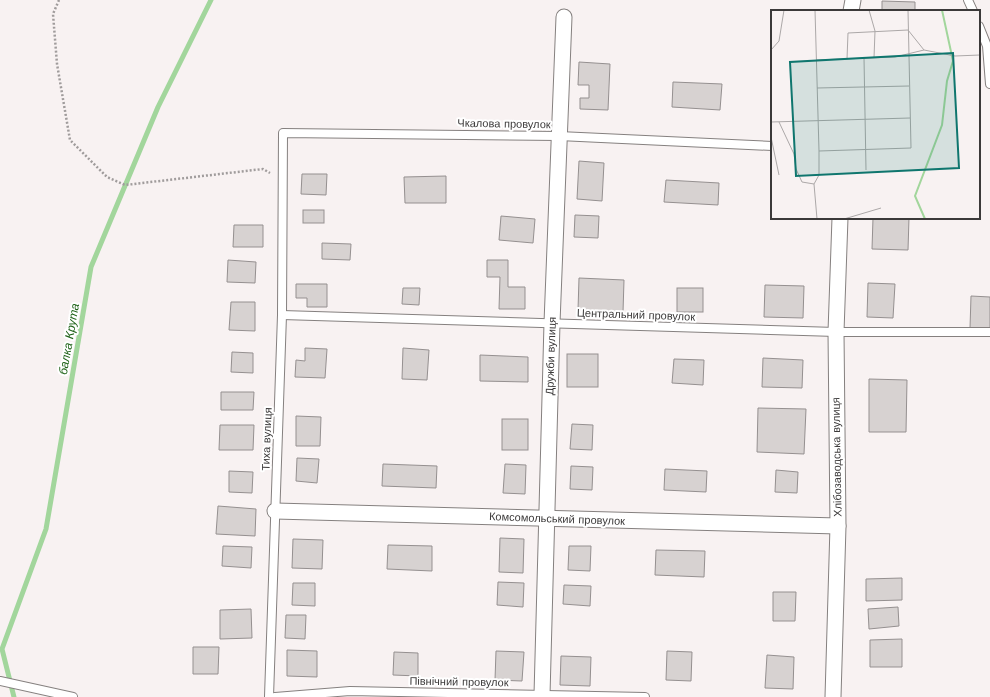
<svg xmlns="http://www.w3.org/2000/svg" width="990" height="697" font-family="'Work Sans',sans-serif">
  <style>
    .lines { fill: none; stroke-linecap: round; stroke-linejoin: round }
    .stream { stroke: #a2d69c; stroke-width: 5 }
    .building { fill: #d7d2d1; stroke: #959090 }
    .service-casing { stroke: #85807f; stroke-width: 10 }
    .minor-casing { stroke: #85807f; stroke-width: 17 }
    .path { stroke: #a09c9c; stroke-width: 2.5; stroke-dasharray: 2 2; stroke-linecap: butt }
    .service { stroke: #fff; stroke-width: 8 }
    .minor { stroke: #fff; stroke-width: 15 }
    .labels { text-anchor: middle; dominant-baseline: central; stroke-width: 4; stroke-linejoin: round; paint-order: stroke }
    .street-label { font-size: 11px; fill: #3b3939; stroke: #fff }
    .water-label { font-size: 12px; font-style: italic; fill: #206319; stroke: #fff }
    .inset-river { fill: none; stroke: #a2d69c; stroke-width: 2 }
    .inset-road { fill: none; stroke: #aca8a8; stroke-width: 1 }
    .view { fill: #0f766e; fill-opacity: 0.15; stroke: #0f766e; stroke-width: 2 }
    .inset-edge { fill: none; stroke: #3b3939; stroke-width: 2 }
  </style>
  <rect width="100%" height="100%" fill="#f8f2f2"/>
  <g class="lines">
    <!-- stream -->
    <path class="stream" d="M14 697 2 649 46 529 91 267 158 107 211 0"/>
  </g>
  <!-- building -->
  <g class="building">
    <path d="M882 1 915 2V11H882Z"/>
    <path d="M579 62 610 64 608 110 580 109V98H589V85H578Z"/>
    <path d="M673 82 722 84 720 110 672 107Z"/>
    <path d="M579 161 604 163 602 201 577 199Z"/>
    <path d="M302 174H327L326 195 301 194Z"/>
    <path d="M446 176V203H405L404 177Z"/>
    <path d="M666 180 719 183 718 205 664 202Z"/>
    <rect x="303" y="210" width="21" height="13"/>
    <path d="M575 215 599 216 598 238 574 237Z"/>
    <path d="M501 216 535 219 533 243 499 240Z"/>
    <path d="M873 218H909L908 250 872 249Z"/>
    <path d="M234 225H263V247H233Z"/>
    <path d="M322 243 351 244 350 260 322 259Z"/>
    <path d="M228 260 256 262 255 283 227 282Z"/>
    <path d="M487 260H508V287H525V309H499L500 277H487Z"/>
    <path d="M579 278 624 280 623 312 578 310Z"/>
    <path d="M868 283 895 284 893 318 867 317Z"/>
    <path d="M296 284H327V307H307V298H296Z"/>
    <path d="M765 285 804 286 803 318 764 317Z"/>
    <path d="M403 288H420L419 305 402 304Z"/>
    <rect x="677" y="288" width="26" height="24"/>
    <path d="M971 296 990 297V329L970 328Z"/>
    <path d="M231 302H255V331L229 330Z"/>
    <path d="M305 348 327 349 325 378 295 377 296 360 305 361Z"/>
    <path d="M403 348 429 350 427 380 402 379Z"/>
    <path d="M232 352 253 353V373L231 372Z"/>
    <rect x="567" y="354" width="31" height="33"/>
    <path d="M480 355 528 357V382L480 381Z"/>
    <path d="M763 358 803 360 802 388 762 387Z"/>
    <path d="M674 359 704 360 703 385 672 383Z"/>
    <path d="M869 379 907 380 906 432H869Z"/>
    <path d="M221 392H254L253 410H221Z"/>
    <path d="M758 408 806 409 804 454 757 452Z"/>
    <path d="M296 416 321 417 320 446H296Z"/>
    <rect x="502" y="419" width="26" height="31"/>
    <path d="M572 424 593 425 592 450 570 449Z"/>
    <path d="M220 425H254L253 450H219Z"/>
    <path d="M297 458 319 459 317 483 296 481Z"/>
    <path d="M383 464 437 466 436 488 382 486Z"/>
    <path d="M505 464 526 465 525 494 503 493Z"/>
    <path d="M571 466 593 467 592 490 570 489Z"/>
    <path d="M665 469 707 471 706 492 664 490Z"/>
    <path d="M776 470 798 472 797 493 775 492Z"/>
    <path d="M229 471 253 472 252 493 229 492Z"/>
    <path d="M218 506 256 509 255 536 216 534Z"/>
    <path d="M500 538 524 539 523 573 499 572Z"/>
    <path d="M293 539 323 540 322 569 292 568Z"/>
    <path d="M388 545 432 546V571L387 569Z"/>
    <path d="M223 546 252 547 251 568 222 566Z"/>
    <path d="M569 546H591L590 571 568 570Z"/>
    <path d="M656 550 705 551 704 577 655 575Z"/>
    <path d="M902 578V600L866 601V579Z"/>
    <path d="M498 582 524 583 523 607 497 605Z"/>
    <path d="M293 583H315V606L292 605Z"/>
    <path d="M564 585 591 586 590 606 563 604Z"/>
    <path d="M773 592H796L795 621H773Z"/>
    <path d="M898 607 899 626 869 629 868 609Z"/>
    <path d="M251 609 252 638 220 639V610Z"/>
    <path d="M286 615H306L305 639 285 638Z"/>
    <path d="M902 639V667H870V640Z"/>
    <path d="M193 647H219L218 674H193Z"/>
    <path d="M287 650 317 651V677L287 676Z"/>
    <path d="M496 651 524 652 522 681 495 680Z"/>
    <path d="M667 651 692 652 691 681 666 680Z"/>
    <path d="M394 652 418 653V676L393 675Z"/>
    <path d="M767 655 794 657 793 689 765 688Z"/>
    <path d="M561 656 591 657 590 686 560 685Z"/>
  </g>
  <g class="lines">
    <!-- service casing -->
    <g class="service-casing">
      <g id="service">
        <path d="M968 0 973 11"/>
        <path d="M979 26 987 46 990 84"/>
        <path d="M282 315 836 332H990"/>
        <path d="M0 681 73 697"/>
        <path d="M269 697 282 315 283 133 559 136 772 146"/>
        <path d="M275 697 350 691 645 697"/>
      </g>
    </g>
    <!-- minor casing -->
    <g class="minor-casing">
      <g id="minor">
        <path d="M851 11 853 0"/>
        <path d="M275 511 838 526"/>
        <path d="M542 695 552 323 564 17"/>
        <path d="M833 697 838 526 836 332 840 218"/>
      </g>
    </g>
    <!-- path -->
    <path class="path" d="M59 0 53 14 57 64 70 140 107 177 125 185 263 169 270 173"/>
    <!-- service -->
    <use href="#service" class="service"/>
    <!-- minor -->
    <use href="#minor" class="minor"/>
  </g>
  <g class="labels">
    <!-- street labels -->
    <g class="street-label">
      <text transform="translate(504 124) rotate(1)">Чкалова провулок</text>
      <text transform="translate(636 315) rotate(2)">Центральний провулок</text>
      <text transform="translate(551 356) rotate(-88)">Дружби вулиця</text>
      <text transform="translate(267 439) rotate(-88)">Тиха вулиця</text>
      <text transform="translate(837 457) rotate(-91)">Хлібозаводська вулиця</text>
      <text transform="translate(557 519) rotate(2)">Комсомольський провулок</text>
      <text transform="translate(459 682) rotate(1)">Північний провулок</text>
    </g>
    <!-- water labels -->
    <g class="water-label">
      <text transform="translate(69 339) rotate(-80)">балка Крута</text>
    </g>
  </g>
  <!-- overview -->
  <g transform="translate(771 10)">
    <rect width="209" height="209" fill="#f8f2f2"/>
    <path class="inset-river" d="M154 209 144 186 171 115 176 71 182 51 171 0"/>
    <path class="inset-road" d="M98 0 104 21 103 48M0 40 8 31 13 0M93 48 95 160M76 49 77 23 137 20 153 40M45 50 124 47 153 40 184 46 209 45M46 78 138 76M0 112 139 108M8 112 23 144 25 159 31 172 43 174M0 127 8 165M48 141 140 138 137 0M43 174 48 165V141L44 0M43 174 46 209M73 209 110 198"/>
    <path class="view" d="M182 43 188 158 25 166 19 52Z"/>
    <rect width="209" height="209" class="inset-edge"/>
  </g>
</svg>
